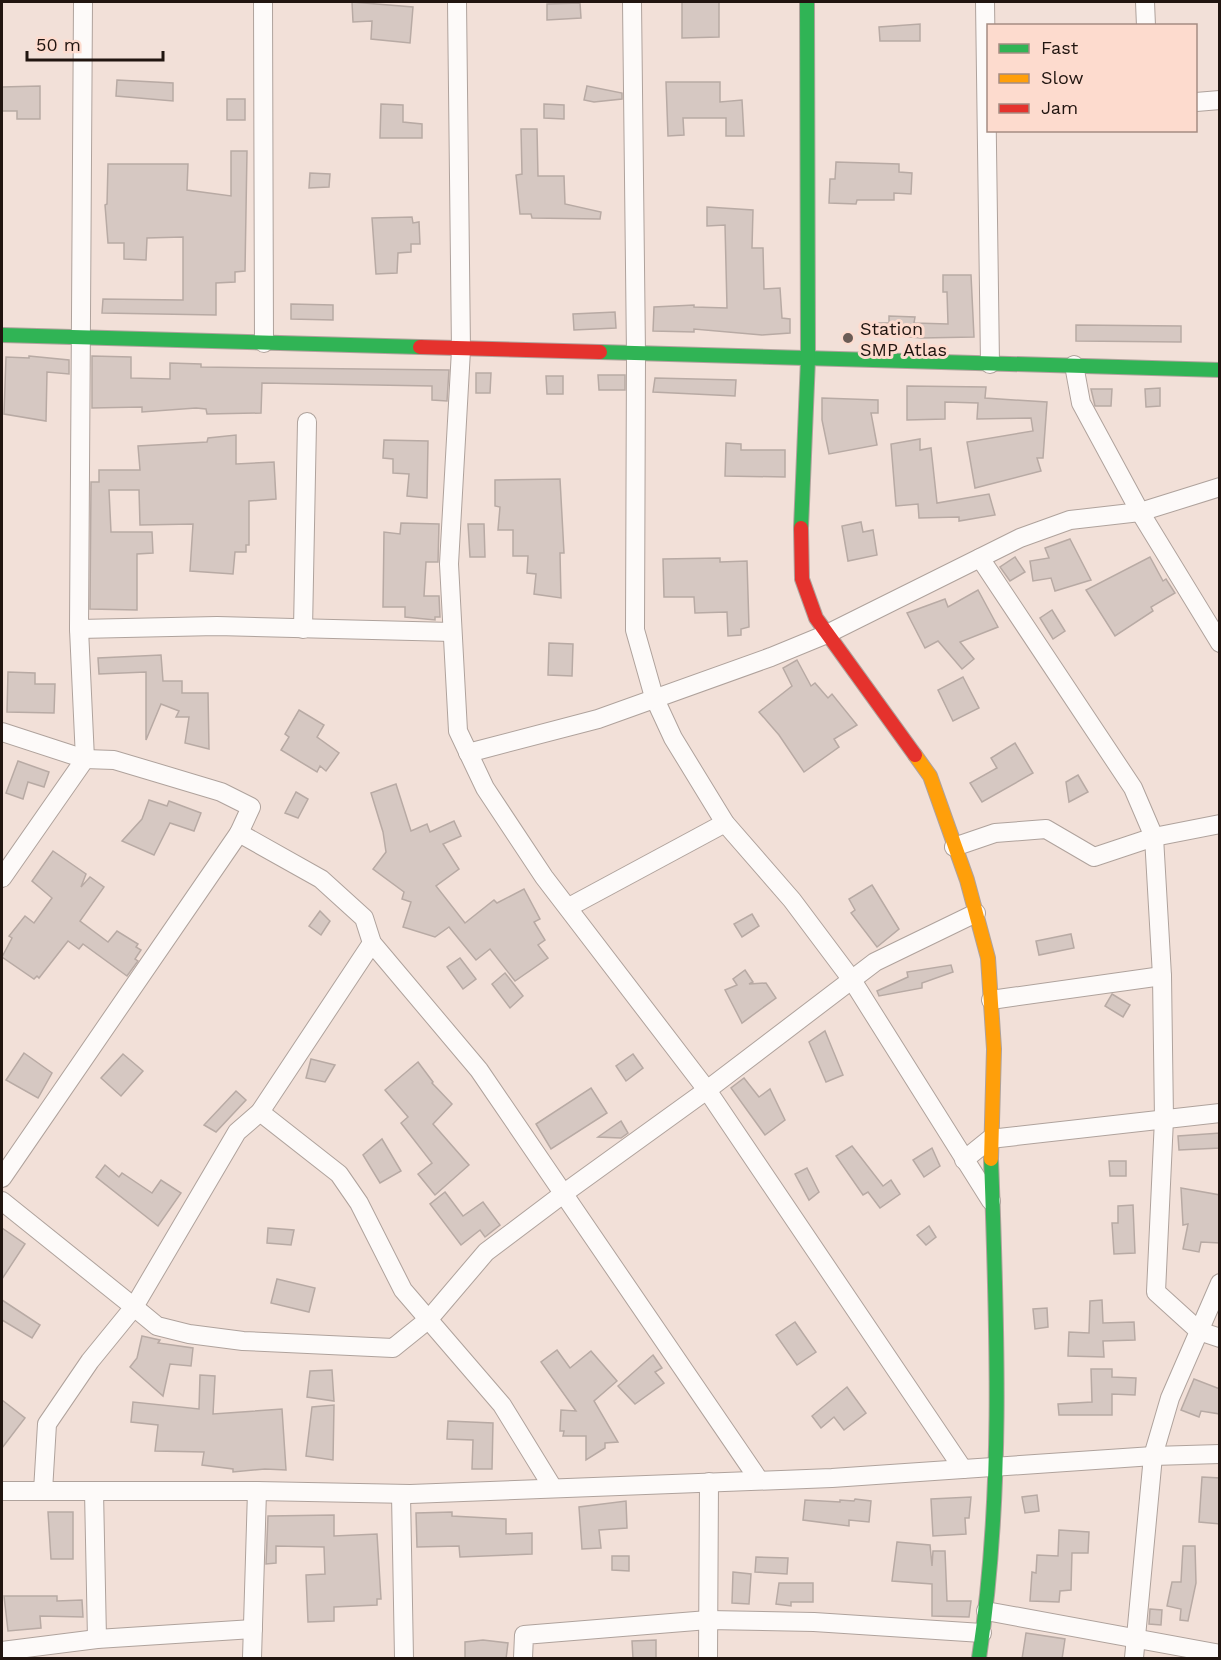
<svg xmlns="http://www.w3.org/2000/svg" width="1221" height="1660" font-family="'Work Sans',sans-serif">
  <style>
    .building { fill: #d6c8c2; stroke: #b8aaa4; stroke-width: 1.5 }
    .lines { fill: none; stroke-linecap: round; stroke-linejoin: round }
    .street-casing { stroke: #afa29c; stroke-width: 20 }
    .fast-casing { stroke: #afa29c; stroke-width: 16 }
    .slow-casing { stroke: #afa29c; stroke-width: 16 }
    .jam-casing { stroke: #afa29c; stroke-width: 16 }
    .street { stroke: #fdfaf9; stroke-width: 18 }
    .fast { stroke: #30b455; stroke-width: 14 }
    .slow { stroke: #ff9f0a; stroke-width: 14 }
    .jam { stroke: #e5322d; stroke-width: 14 }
    .poi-dot { fill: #6a5c56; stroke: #fddbce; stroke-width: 2 }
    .labels { text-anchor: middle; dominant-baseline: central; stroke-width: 6; stroke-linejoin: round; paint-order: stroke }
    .poi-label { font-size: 18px; fill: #211510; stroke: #fddbce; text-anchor: start }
  </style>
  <rect width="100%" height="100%" fill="#f2e0d8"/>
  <!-- building -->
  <g class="building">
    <path d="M352 2 413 7 410 43 371 39 372 21 353 22Z"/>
    <path d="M682 2H719V37L682 38Z"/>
    <path d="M580 3 581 18 547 20V4Z"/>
    <path d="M920 24V41H880L879 27Z"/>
    <path d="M117 80 173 83V101L116 96Z"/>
    <path d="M666 82H720V102L742 100 744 136H726V118H683L684 135 668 136Z"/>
    <path d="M40 86V119H17V111H2V87Z"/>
    <path d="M587 86 622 93V99L594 102 584 100Z"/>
    <rect x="227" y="99" width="18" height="21"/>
    <path d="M381 104 403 105V122L422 124V138H380Z"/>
    <path d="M544 104 564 105V119L544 118Z"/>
    <path d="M521 129H537L538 176H564L565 204 601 212 600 219 532 218 531 214H520L516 175 522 174Z"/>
    <path d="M231 151H247L245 271 235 272V282L216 283V315L102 313 103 299 183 300V237L147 238 146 260 124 259V243H108L105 205 107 204 108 164H188L187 190 231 196Z"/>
    <path d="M836 162 899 164V172L912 173 911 194 894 193V200H857L856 204 829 203 830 179H835Z"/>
    <path d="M310 173 330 174 329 187 309 188Z"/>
    <path d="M707 207 753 210 752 248H763L764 289 780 288 782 318 790 319V333L762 335 694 329V332L653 331 654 307 694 305V307L727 308 725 225 707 226Z"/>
    <path d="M412 217 413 223 419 222 420 244H411V252L398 253 397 273 376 274 372 218Z"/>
    <path d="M943 275H971L974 337 921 338 879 334V323H889V316L915 317 914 323 948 324 947 292H943Z"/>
    <path d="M291 304 333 305V320L291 319Z"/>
    <path d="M615 312 616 328 574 330 573 314Z"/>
    <path d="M1076 325 1181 326V342L1076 341Z"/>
    <path d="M29 356 69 360V374L47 372 46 421 4 414 6 357 29 358Z"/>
    <path d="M92 356 131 357V378L170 379V363L201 364V367L449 370 447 401 432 400V386L262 383 261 413 207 414 206 409 196 408 142 412V407L92 408Z"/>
    <path d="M476 373H491L490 393H476Z"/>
    <path d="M598 375H625V390H599Z"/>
    <path d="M546 376H563V394H547Z"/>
    <path d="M655 378 736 380 735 396 653 392Z"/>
    <path d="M907 386 986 387 985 398 1047 402 1043 458H1037L1041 471 975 488 967 442 1033 431 1031 418 977 419 978 403 945 402V419L907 420Z"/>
    <path d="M1160 388V406L1146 407 1145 389Z"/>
    <path d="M1091 389H1112L1111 406H1095Z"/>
    <path d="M822 398 878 400V413H871L877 445 829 454 822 420Z"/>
    <path d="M236 435V464L274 462 276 499 249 501V545H246V552H235L233 574 190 571 193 524 140 525 139 490H109L111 532H152L153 553 137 554V610L90 609 91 482H99V470H140L138 446 207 442 208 438Z"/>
    <path d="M920 439V450L931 448 937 503 989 494 995 515 959 521V517L919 518 918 504 896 506 891 444Z"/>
    <path d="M384 440 428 441 427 498 407 496 409 474 393 473V459L383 458Z"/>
    <path d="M726 443 741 444V450H785V477L725 476Z"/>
    <path d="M560 479 564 553H560L561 598 534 594 536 574 527 573 528 556H513V530H498L500 507 495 506V480Z"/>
    <path d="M861 522 863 532 873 530 877 555 848 561 842 526Z"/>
    <path d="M401 523 439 524 438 562H426L424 596H439L440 617H435V620L405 617V607H383L384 532 400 534Z"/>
    <path d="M468 524H484L485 557H470Z"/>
    <path d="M1070 539 1091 580 1055 591 1051 578 1033 581 1030 561 1049 558 1045 548Z"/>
    <path d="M1015 557 1025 572 1010 581 1000 567Z"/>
    <path d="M1150 557 1163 581 1166 579 1175 593 1151 607 1153 611 1115 636 1086 590Z"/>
    <path d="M720 558V562L747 561 749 627 741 629V635L728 636 727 612 695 613 694 597H664L663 559Z"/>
    <path d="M978 590 998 627 960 642 974 659 962 669 938 641 925 648 907 613 945 599 948 607Z"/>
    <path d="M1052 610 1065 631 1053 639 1040 618Z"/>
    <path d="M549 643 573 644 572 676 548 675Z"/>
    <path d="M161 655 163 681H182V693H208L209 749 185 743 189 717H176L179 711 161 704 146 740V672L99 674 98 658Z"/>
    <path d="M797 660 811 686 815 683 828 698 832 694 857 725 834 739 839 747 804 772 779 735 759 712 792 686 783 668Z"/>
    <path d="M8 672 35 673V684H55L54 713 7 712Z"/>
    <path d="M963 677 979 708 953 721 938 690Z"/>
    <path d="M299 710 324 725 317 737 339 753 326 771 320 766 317 772 281 750 289 737 285 734Z"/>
    <path d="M1015 743 1033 773 982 802 970 783 997 768 991 758Z"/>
    <path d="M18 761 49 772 44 787 28 782 23 799 6 793Z"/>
    <path d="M1078 775 1088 792 1069 802 1066 782Z"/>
    <path d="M396 784 411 831 427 824 430 832 454 821 461 836 443 844 459 869 436 886 465 923 494 900 497 903 524 889 540 919 534 922 545 940 538 945 548 958 515 981 490 949 476 960 449 927 435 937 403 927 411 902 402 899 404 892 373 869 386 852 383 832 371 793Z"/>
    <path d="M296 792 308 799 298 818 285 813Z"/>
    <path d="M149 800 167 806 169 801 201 813 194 831 170 823 154 855 122 841 142 819Z"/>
    <path d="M53 851 86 874 81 887 90 877 104 887 80 921 108 942 117 931 138 944 136 947 141 950 135 959 138 961 127 976 83 944 79 949 68 941 39 978 37 976 34 979 2 957 12 938 9 936 25 916 34 923 52 898 32 881Z"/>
    <path d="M872 885 899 929 877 947 851 913 855 910 849 899Z"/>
    <path d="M320 911 330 921 321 935 309 926Z"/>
    <path d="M752 914 759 926 742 937 734 924Z"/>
    <path d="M1071 934 1074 948 1039 955 1036 941Z"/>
    <path d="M460 958 476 979 463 989 447 967Z"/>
    <path d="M951 965 953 972 922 983V988L879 996 877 991 908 977 907 972Z"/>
    <path d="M745 970 753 982 749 984 766 983 776 998 742 1023 725 990 737 985 733 979Z"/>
    <path d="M505 973 523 996 510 1008 492 984Z"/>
    <path d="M1112 994 1130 1005 1123 1017 1105 1006Z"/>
    <path d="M825 1031 843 1075 826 1082 809 1042Z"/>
    <path d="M24 1053 52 1073 38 1098 6 1080Z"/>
    <path d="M123 1054 143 1071 121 1096 101 1078Z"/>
    <path d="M633 1054 643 1068 626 1081 616 1066Z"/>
    <path d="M311 1059 335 1065 325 1082 306 1078Z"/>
    <path d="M418 1062 433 1082 432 1083 452 1104 433 1124 469 1165 435 1195 418 1174 432 1163 401 1123 408 1117 385 1090Z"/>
    <path d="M744 1078 759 1097 770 1089 785 1120 765 1135 731 1088Z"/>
    <path d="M591 1088 607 1113 551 1149 536 1124Z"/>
    <path d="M236 1091 246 1100 216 1132 204 1125Z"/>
    <path d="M621 1121 628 1133 621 1138 598 1137Z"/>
    <path d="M1220 1133V1148L1179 1150 1178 1136Z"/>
    <path d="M382 1139 401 1171 380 1183 363 1155Z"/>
    <path d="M852 1146 883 1186 891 1180 900 1194 880 1208 868 1192 863 1195 836 1156Z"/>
    <path d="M932 1148 940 1166 924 1177 913 1160Z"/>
    <path d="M1109 1161H1126V1176H1110Z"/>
    <path d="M105 1165 119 1177 122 1173 152 1193 161 1180 181 1193 158 1226 96 1177Z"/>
    <path d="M807 1168 819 1192 809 1200 795 1174Z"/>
    <path d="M1181 1188 1220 1195V1243L1201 1242 1199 1252 1183 1249 1188 1224 1183 1225Z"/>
    <path d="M445 1192 463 1216 483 1202 500 1225 485 1237 480 1230 461 1245 430 1204Z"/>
    <path d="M1133 1205 1135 1253 1114 1254 1112 1223H1118V1206Z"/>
    <path d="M929 1226 936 1237 926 1245 917 1235Z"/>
    <path d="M2 1228 25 1244 2 1279Z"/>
    <path d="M268 1228 294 1230 291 1245 267 1243Z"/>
    <path d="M277 1279 315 1288 309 1312 271 1303Z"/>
    <path d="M2 1300 40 1325 32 1338 2 1320Z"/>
    <path d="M1102 1300 1103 1323 1134 1322 1135 1340 1103 1341 1104 1357 1068 1356 1069 1332 1089 1333 1090 1301Z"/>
    <path d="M1047 1308 1048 1327 1035 1329 1033 1309Z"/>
    <path d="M795 1322 816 1352 797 1365 776 1335Z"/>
    <path d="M142 1336 160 1340 158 1343 193 1348 191 1366 170 1364 163 1396 130 1367 137 1358Z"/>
    <path d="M557 1350 570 1368 591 1351 617 1381 594 1401 618 1442 605 1443V1448L586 1460V1436H563L564 1431H560L561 1410 576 1411 541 1362Z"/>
    <path d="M653 1355 662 1368 655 1372 664 1383 635 1404 618 1386Z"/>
    <path d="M1091 1369H1112V1377L1136 1378 1135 1395 1112 1394V1415H1059L1058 1404 1092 1402Z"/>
    <path d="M332 1370 334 1401 307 1397 310 1371Z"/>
    <path d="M200 1375 215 1376 213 1414 282 1409 286 1470 265 1469 233 1472V1469L202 1465 204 1452 155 1451 158 1425 131 1422 133 1402 199 1409Z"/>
    <path d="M1194 1379 1220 1389V1414L1201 1411 1199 1417 1181 1410Z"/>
    <path d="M847 1387 866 1413 844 1430 834 1417 821 1428 812 1416Z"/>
    <path d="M2 1400 25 1418 2 1448Z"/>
    <path d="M334 1405 333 1460 306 1456 312 1407Z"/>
    <path d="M448 1421 493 1423 492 1469H472L473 1440 447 1439Z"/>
    <path d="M1202 1477 1220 1478V1524L1199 1522Z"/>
    <path d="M1037 1495 1039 1511 1025 1513 1022 1497Z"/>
    <path d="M971 1497 969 1518H965L966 1534 933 1536 931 1499Z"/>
    <path d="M855 1499 871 1501 869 1522 849 1520V1526L803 1520 805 1500 840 1502V1500L854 1501Z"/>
    <path d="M626 1501 627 1528 599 1530 601 1548 582 1549 579 1507Z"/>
    <path d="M48 1512H73V1559H51Z"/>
    <path d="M452 1512V1516L506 1519V1534L532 1533V1554L460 1557 459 1546 417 1547 416 1513Z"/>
    <path d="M334 1515V1536L377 1534 381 1599H377V1605L334 1607V1621L308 1622 306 1575 325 1574 324 1547 276 1546V1563L266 1564 268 1516Z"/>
    <path d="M1059 1530 1089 1532 1088 1553H1072L1071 1590 1060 1591 1059 1602 1030 1601 1032 1572 1036 1573 1037 1555 1058 1556Z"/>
    <path d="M897 1542 930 1545 932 1566 933 1551H945L947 1601H971L969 1617 932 1616V1584L892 1581Z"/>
    <path d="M1183 1546H1195L1196 1583 1188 1621 1180 1620 1181 1609 1167 1606 1172 1582H1181Z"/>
    <path d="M612 1556H629V1571L612 1570Z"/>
    <path d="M756 1557 788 1558 787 1574 755 1572Z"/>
    <path d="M733 1572 751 1574 749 1604 732 1603Z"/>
    <path d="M779 1583H813V1602H791V1606L776 1604Z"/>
    <path d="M4 1596H57V1601L82 1600 83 1617 40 1616 41 1628 8 1631Z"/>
    <path d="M1150 1609 1162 1610 1161 1625 1149 1624Z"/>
    <path d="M1026 1633 1065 1639 1062 1659H1022Z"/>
    <path d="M483 1640 508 1643 506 1659H465V1642Z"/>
    <path d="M656 1640V1659H633L632 1641Z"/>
  </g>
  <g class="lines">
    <!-- street casing -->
    <g class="street-casing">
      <g id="street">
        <path d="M263 2 264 343"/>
        <path d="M457 2 461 350 449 564 458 731 485 788 544 877 707 1090 963 1469"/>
        <path d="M632 2 636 355 635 630 654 697 673 738 725 823 792 900 852 980 991 1201"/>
        <path d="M985 2 990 364"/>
        <path d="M1145 2 1146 26"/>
        <path d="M1196 102 1220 100"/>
        <path d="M1074 365 1081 403 1140 512 1220 643"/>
        <path d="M980 558 1133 788 1154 837 1162 976 1164 1119 1156 1292 1199 1331 1220 1338"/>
        <path d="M79 629 217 626 452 632"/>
        <path d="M303 629 307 422"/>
        <path d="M2 732 85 759 114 760 221 792 251 807 239 833 2 1178"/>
        <path d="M468 753 598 719 771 657 827 634 1020 538 1070 520 1140 512 1220 487"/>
        <path d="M239 833 321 879 364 918 372 943 479 1070 759 1480"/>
        <path d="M954 847 995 833 1046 829 1094 857 1154 837 1220 824"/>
        <path d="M2 878 85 759 79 629 83 2"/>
        <path d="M569 907 725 823"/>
        <path d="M372 943 260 1112 237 1132 134 1307 157 1326 189 1334 243 1341 393 1348 429 1319 486 1252 563 1194 707 1090 875 962 976 913"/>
        <path d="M991 1000 1162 976"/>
        <path d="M260 1112 339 1174 359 1203 403 1290 502 1405 553 1488"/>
        <path d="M964 1160 990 1139 1220 1113"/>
        <path d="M2 1201 134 1307 90 1361 47 1424 43 1491"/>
        <path d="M2 1491H257L410 1494 832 1478 1153 1456 1220 1454"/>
        <path d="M94 1491 97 1639"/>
        <path d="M401 1494 404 1658"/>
        <path d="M986 1611 1220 1654"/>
        <path d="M2 1651 97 1639 253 1629"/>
        <path d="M252 1658 257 1491"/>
        <path d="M523 1658 524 1635 708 1620 814 1622 982 1633"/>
        <path d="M708 1658 709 1482"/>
        <path d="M1134 1658 1153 1456 1170 1398 1220 1283"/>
      </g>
    </g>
    <!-- fast casing -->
    <g class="fast-casing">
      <g id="fast">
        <path d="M2 335 420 347"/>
        <path d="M600 352 1220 370"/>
        <path d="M801 528 808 359 807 2"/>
        <path d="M979 1658C1004 1493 997 1325 991 1159"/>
      </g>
    </g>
    <!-- slow casing -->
    <g class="slow-casing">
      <path id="slow" d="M915 755 930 776 967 880 988 958 994 1049 991 1159"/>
    </g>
    <!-- jam casing -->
    <g class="jam-casing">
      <g id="jam">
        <path d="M420 347 600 352"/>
        <path d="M801 528 802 579 816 618 915 755"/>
      </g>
    </g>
    <!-- street -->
    <use href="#street" class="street"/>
    <!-- fast -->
    <use href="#fast" class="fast"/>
    <!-- slow -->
    <use href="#slow" class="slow"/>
    <!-- jam -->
    <use href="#jam" class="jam"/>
  </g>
  <!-- markers -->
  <circle class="poi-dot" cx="848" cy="338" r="6"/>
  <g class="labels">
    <!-- poi labels -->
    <g class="poi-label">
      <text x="860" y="328">Station<tspan x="860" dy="21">SMP Atlas</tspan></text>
    </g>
  </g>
  <!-- border -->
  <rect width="1221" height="1660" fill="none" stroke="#211510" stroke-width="6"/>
  <!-- legend -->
  <rect x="987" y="24" width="210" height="108" fill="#fddbce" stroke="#a58c82" stroke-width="1.5"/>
  <rect x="999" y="44" width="30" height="9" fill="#30b455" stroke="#a58c82" stroke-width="1.5"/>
  <text x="1041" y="54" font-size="18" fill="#211510">Fast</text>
  <rect x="999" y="74" width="30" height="9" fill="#ff9f0a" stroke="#a58c82" stroke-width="1.5"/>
  <text x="1041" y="84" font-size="18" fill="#211510">Slow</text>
  <rect x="999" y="104" width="30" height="9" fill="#e5322d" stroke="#a58c82" stroke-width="1.5"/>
  <text x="1041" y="114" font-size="18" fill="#211510">Jam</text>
  <!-- scale -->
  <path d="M27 51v9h136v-9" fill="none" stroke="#211510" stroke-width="3"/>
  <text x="36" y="51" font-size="18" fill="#211510" stroke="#fddbce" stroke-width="4.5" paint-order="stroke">50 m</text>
</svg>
